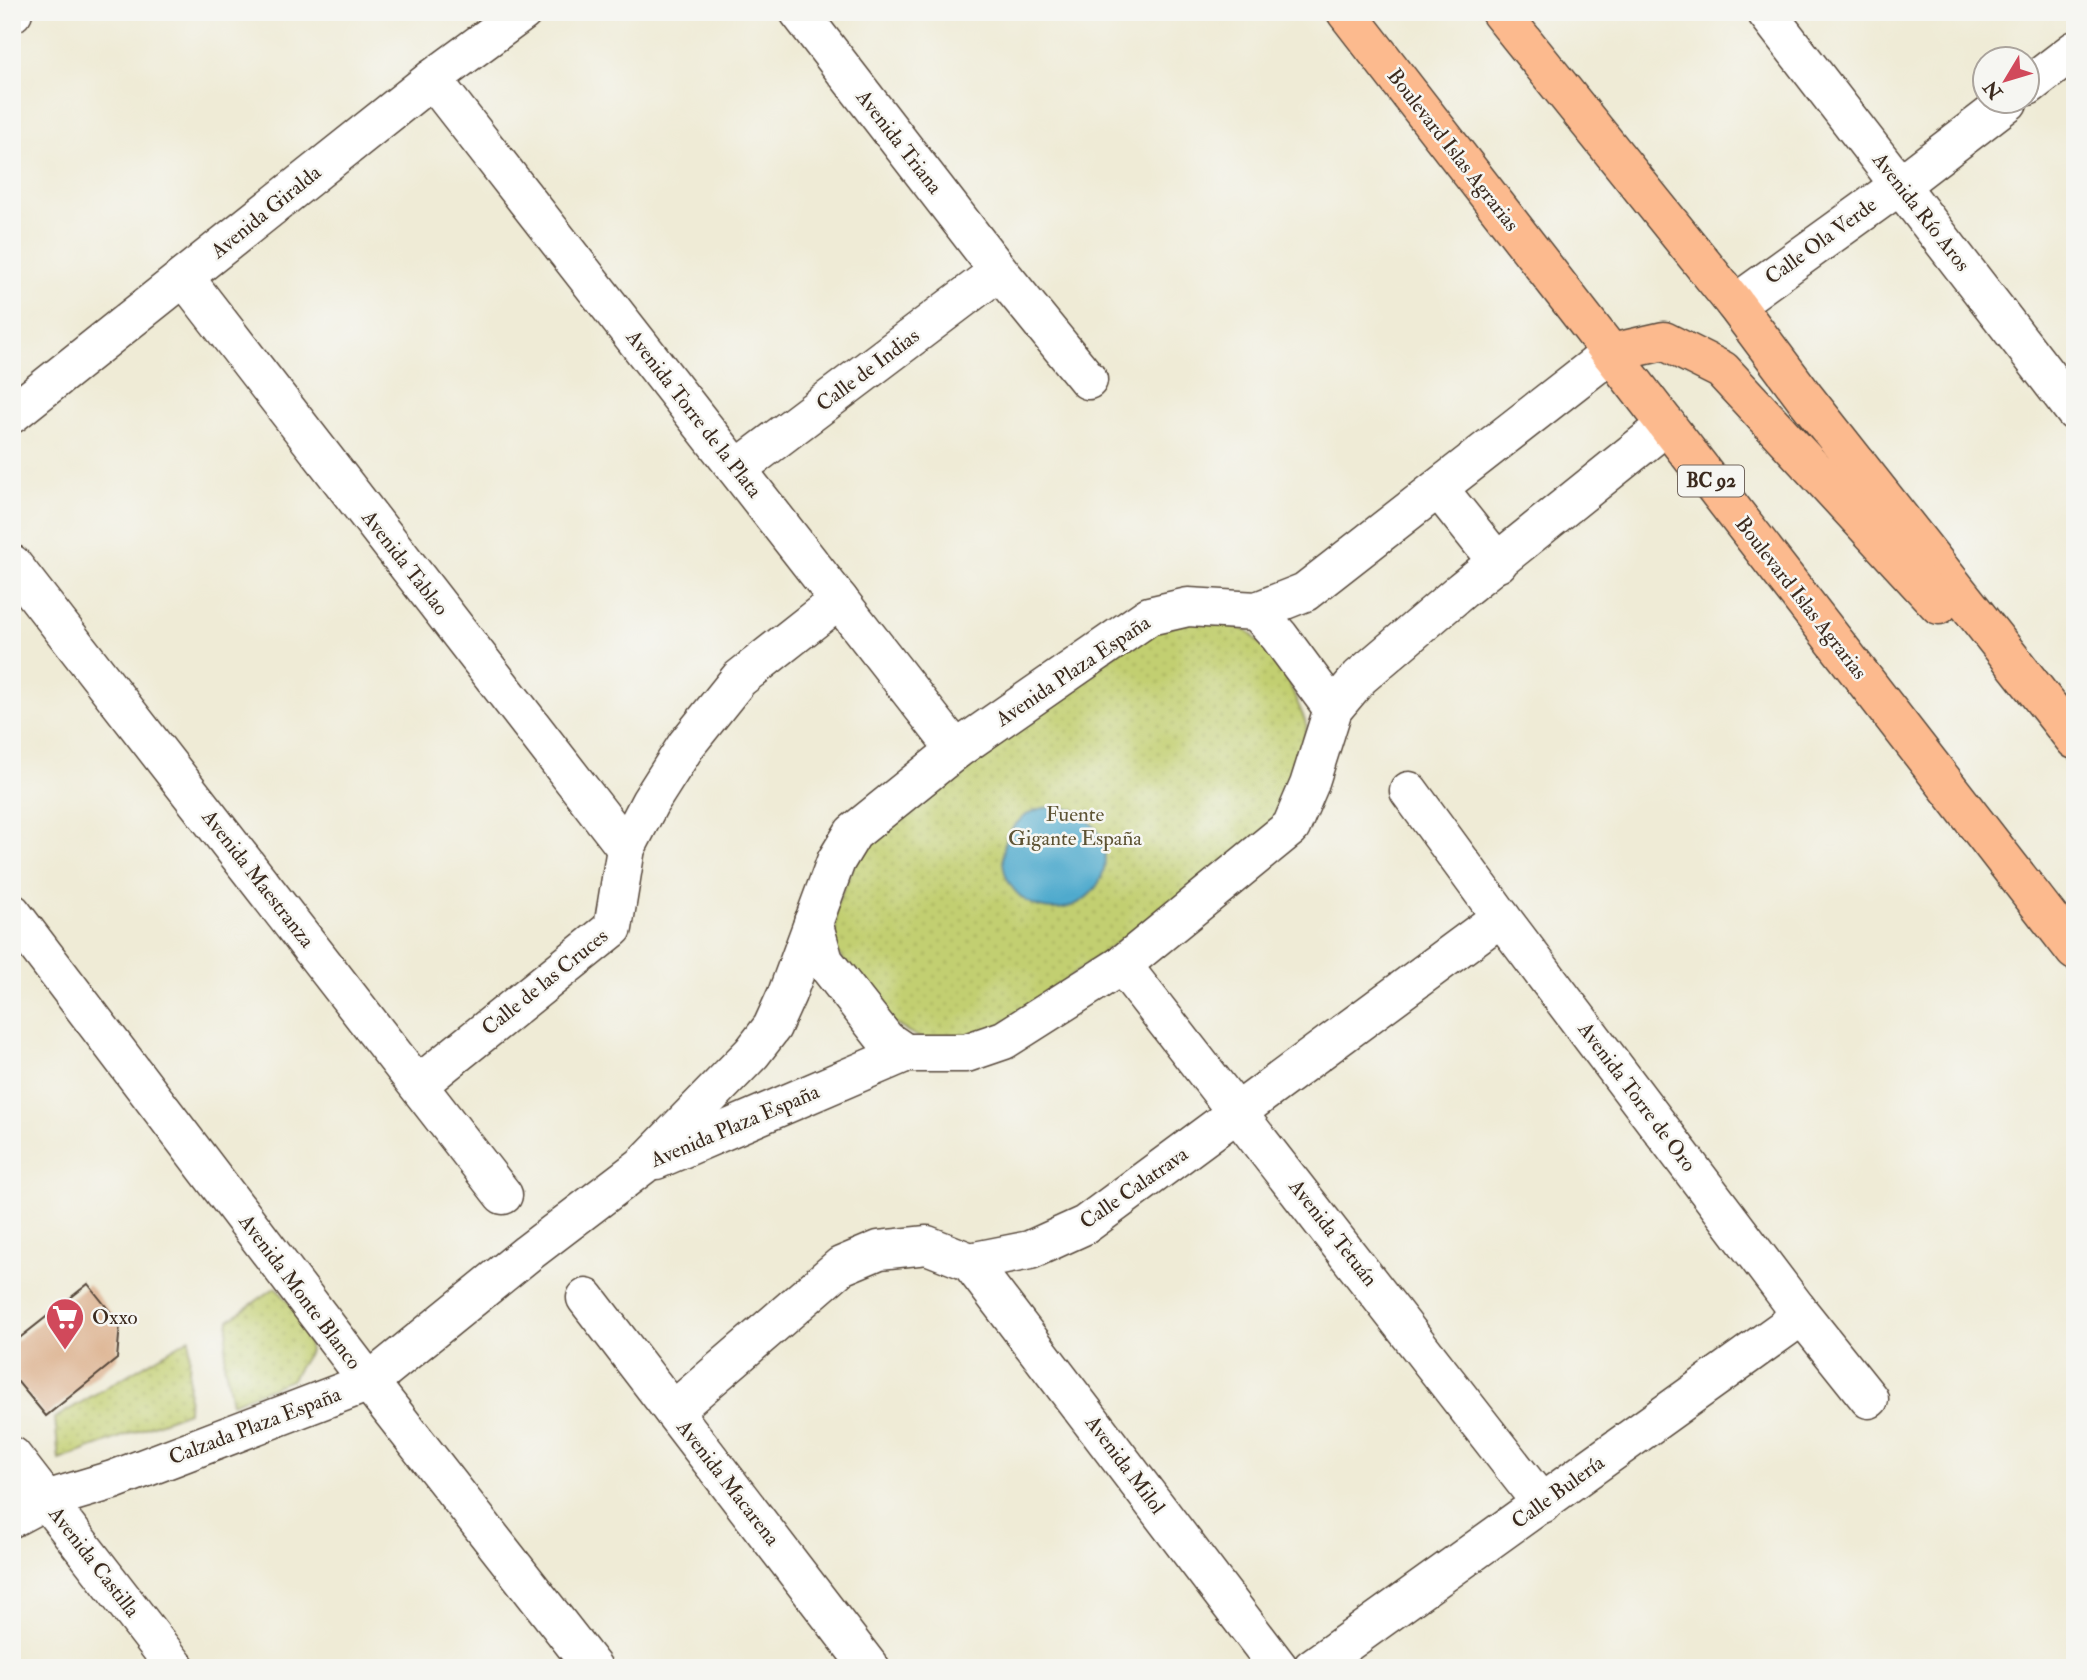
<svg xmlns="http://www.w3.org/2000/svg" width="2087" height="1680" font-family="'IM FELL Double Pica',serif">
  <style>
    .grass { fill: url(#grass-dots); stroke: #7e7c48; stroke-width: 2 }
    .water { fill: #4faacd; stroke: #456a76; stroke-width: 2 }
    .building { fill: #ddb391 }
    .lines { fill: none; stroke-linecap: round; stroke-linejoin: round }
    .minor-casing { stroke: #56473a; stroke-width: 41 }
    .major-casing { stroke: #56473a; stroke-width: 41 }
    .minor { stroke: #fff; stroke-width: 38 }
    .major { stroke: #fcba8e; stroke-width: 38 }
    .labels { text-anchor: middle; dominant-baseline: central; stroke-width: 5; stroke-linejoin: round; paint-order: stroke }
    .shield { fill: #f6f6f2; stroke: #73675e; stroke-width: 2 }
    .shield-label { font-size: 19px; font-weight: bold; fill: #3b2a1e }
    .street-label { font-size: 21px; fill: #3b2a1e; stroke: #f6f6f2 }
    .park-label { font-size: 21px; fill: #5d5333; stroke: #f6f6f2 }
    .poi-label { font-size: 21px; fill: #3b2a1e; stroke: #f6f6f2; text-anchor: start }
  </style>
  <defs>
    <pattern id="grass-dots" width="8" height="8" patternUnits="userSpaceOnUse" patternTransform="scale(1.75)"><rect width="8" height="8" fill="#c2cf71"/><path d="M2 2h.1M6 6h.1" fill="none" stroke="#a8b261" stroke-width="1.8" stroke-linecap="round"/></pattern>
  </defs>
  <rect width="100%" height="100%" fill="#f6f6f2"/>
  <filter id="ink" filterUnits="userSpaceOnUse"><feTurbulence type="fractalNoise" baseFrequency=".0143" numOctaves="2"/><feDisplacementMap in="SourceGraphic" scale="14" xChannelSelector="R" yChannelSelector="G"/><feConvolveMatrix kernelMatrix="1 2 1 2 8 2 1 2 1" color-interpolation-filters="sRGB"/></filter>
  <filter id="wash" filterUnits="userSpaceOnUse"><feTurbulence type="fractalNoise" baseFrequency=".00686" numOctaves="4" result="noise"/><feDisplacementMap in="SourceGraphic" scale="28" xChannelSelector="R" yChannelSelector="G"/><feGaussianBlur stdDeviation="1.57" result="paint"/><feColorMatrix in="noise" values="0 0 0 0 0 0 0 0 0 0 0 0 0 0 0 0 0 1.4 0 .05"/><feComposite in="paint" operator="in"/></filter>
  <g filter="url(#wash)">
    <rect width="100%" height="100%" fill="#efebd6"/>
    <!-- grass -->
    <g class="grass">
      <path d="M1206 618 1248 631 1282 666 1307 725 1295 785 1266 835 1008 1021 970 1042H927L885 1019 835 948 836 907 863 843 1143 633Z"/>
      <path d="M276 1287 301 1318 310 1350 291 1380 232 1403 224 1362 229 1320Z"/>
      <path d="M190 1338 188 1412 59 1460 55 1418Z"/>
    </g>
    <!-- water -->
    <circle class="water" cx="1054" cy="858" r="51"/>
    <g id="blocks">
      <!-- building -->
      <path class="building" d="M88 1284 120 1324 117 1359 46 1416 12 1375V1344Z"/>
    </g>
  </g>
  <g filter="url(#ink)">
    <use href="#blocks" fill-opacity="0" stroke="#56473a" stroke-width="2"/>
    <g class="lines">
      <!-- minor casing -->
      <g class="minor-casing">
        <g id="minor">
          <path d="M799 12 999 271 1088 380"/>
          <path d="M1766 12 2075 412"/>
          <path d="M12 13 13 12"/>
          <path d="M432 79 956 750"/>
          <path d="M2028 86 2075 50"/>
          <path d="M184 277 626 848"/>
          <path d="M1735 304 1900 185 2008 102"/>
          <path d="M12 414 432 79 523 12"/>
          <path d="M737 469 999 271"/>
          <path d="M1439 489 1498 563"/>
          <path d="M12 564 503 1195"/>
          <path d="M1257 611 1279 636 1333 709"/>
          <path d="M1409 791 1501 917 1797 1309 1869 1399"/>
          <path d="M12 913 369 1382 593 1668"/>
          <path d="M813 922 824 961 886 1040 905 1053"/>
          <path d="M1122 965 1542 1504"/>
          <path d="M419 1084 613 928 626 848 650 802 687 744 739 679 839 600"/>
          <path d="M656 1160 905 1053H966L1004 1040 1122 965 1291 827 1309 785 1333 709 1360 677 1462 590 1667 425"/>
          <path d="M970 1262 1279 1668"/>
          <path d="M586 1298 870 1668"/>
          <path d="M673 1411 841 1266 879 1250 927 1245 970 1262 1030 1250 1085 1225 1501 917"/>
          <path d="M12 1456 176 1668"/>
          <path d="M12 1518 46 1500 113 1480 369 1382 528 1253 642 1166 752 1053 772 1027 787 994 836 861 853 833 956 750 1149 616 1188 607 1257 611 1305 592 1611 353"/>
          <path d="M1312 1668 1789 1325 1797 1309"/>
        </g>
      </g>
      <!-- major casing -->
      <g class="major-casing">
        <g id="major">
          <path d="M1346 12 2075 951"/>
          <path d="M1500 12 1735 304 1806 399 2075 740"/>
          <path d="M1611 353 1664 341 1722 370 1939 605"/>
        </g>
      </g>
      <!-- minor -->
      <use href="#minor" class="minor"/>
      <!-- major -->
      <use href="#major" class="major"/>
    </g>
  </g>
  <!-- icons -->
  <defs>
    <g id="supermarket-pin" transform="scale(2.0125)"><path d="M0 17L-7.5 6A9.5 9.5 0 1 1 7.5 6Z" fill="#d1495b" stroke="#f6f6f2"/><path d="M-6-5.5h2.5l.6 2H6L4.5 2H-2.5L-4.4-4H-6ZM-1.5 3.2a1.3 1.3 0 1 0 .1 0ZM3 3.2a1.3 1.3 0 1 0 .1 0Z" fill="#fff"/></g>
  </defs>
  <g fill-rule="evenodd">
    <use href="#supermarket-pin" x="65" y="1317"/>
  </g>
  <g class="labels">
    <!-- shield labels -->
    <rect class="shield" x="1678" y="465.5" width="66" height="31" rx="5"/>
    <g class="shield-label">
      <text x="1711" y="481">BC 92</text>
    </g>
    <!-- street labels -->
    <g class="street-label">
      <text transform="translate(899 142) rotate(52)">Avenida Triana</text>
      <text transform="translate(1453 150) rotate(52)">Boulevard Islas Agrarias</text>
      <text transform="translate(266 212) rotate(-39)">Avenida Giralda</text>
      <text transform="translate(1921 212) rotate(52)">Avenida Río Aros</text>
      <text transform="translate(1821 241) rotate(-36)">Calle Ola Verde</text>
      <text transform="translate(868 370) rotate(-37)">Calle de Indias</text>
      <text transform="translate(694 414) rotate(52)">Avenida Torre de la Plata</text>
      <text transform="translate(405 563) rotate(52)">Avenida Tablao</text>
      <text transform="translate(1801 598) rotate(52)">Boulevard Islas Agrarias</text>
      <text transform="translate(1073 671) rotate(-34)">Avenida Plaza España</text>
      <text transform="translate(258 879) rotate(52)">Avenida Maestranza</text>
      <text transform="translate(545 982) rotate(-39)">Calle de las Cruces</text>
      <text transform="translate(1637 1097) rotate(53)">Avenida Torre de Oro</text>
      <text transform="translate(735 1126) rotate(-23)">Avenida Plaza España</text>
      <text transform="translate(1134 1188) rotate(-35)">Calle Calatrava</text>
      <text transform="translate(1333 1233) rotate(52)">Avenida Tetuán</text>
      <text transform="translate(300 1292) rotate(53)">Avenida Monte Blanco</text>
      <text transform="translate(255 1426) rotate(-21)">Calzada Plaza España</text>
      <text transform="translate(1125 1465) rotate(53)">Avenida Milol</text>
      <text transform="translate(728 1483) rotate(52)">Avenida Macarena</text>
      <text transform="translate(1558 1492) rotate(-36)">Calle Bulería</text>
      <text transform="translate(94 1562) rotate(52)">Avenida Castilla</text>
    </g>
    <!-- park labels -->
    <g class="park-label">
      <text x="1075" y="814">Fuente<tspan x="1075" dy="24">Gigante España</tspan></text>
    </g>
    <!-- poi labels -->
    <g class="poi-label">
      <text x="92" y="1317">Oxxo</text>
    </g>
  </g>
  <!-- margin -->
  <rect width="2087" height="1680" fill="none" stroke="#f6f6f2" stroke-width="42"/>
  <!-- north arrow -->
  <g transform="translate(2006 80) rotate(232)"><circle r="33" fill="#f6f6f2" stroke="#aba49d" stroke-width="2"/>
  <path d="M0-5L12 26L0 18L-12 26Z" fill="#d1495b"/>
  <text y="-10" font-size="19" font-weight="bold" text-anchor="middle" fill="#3b2a1e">N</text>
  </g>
</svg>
